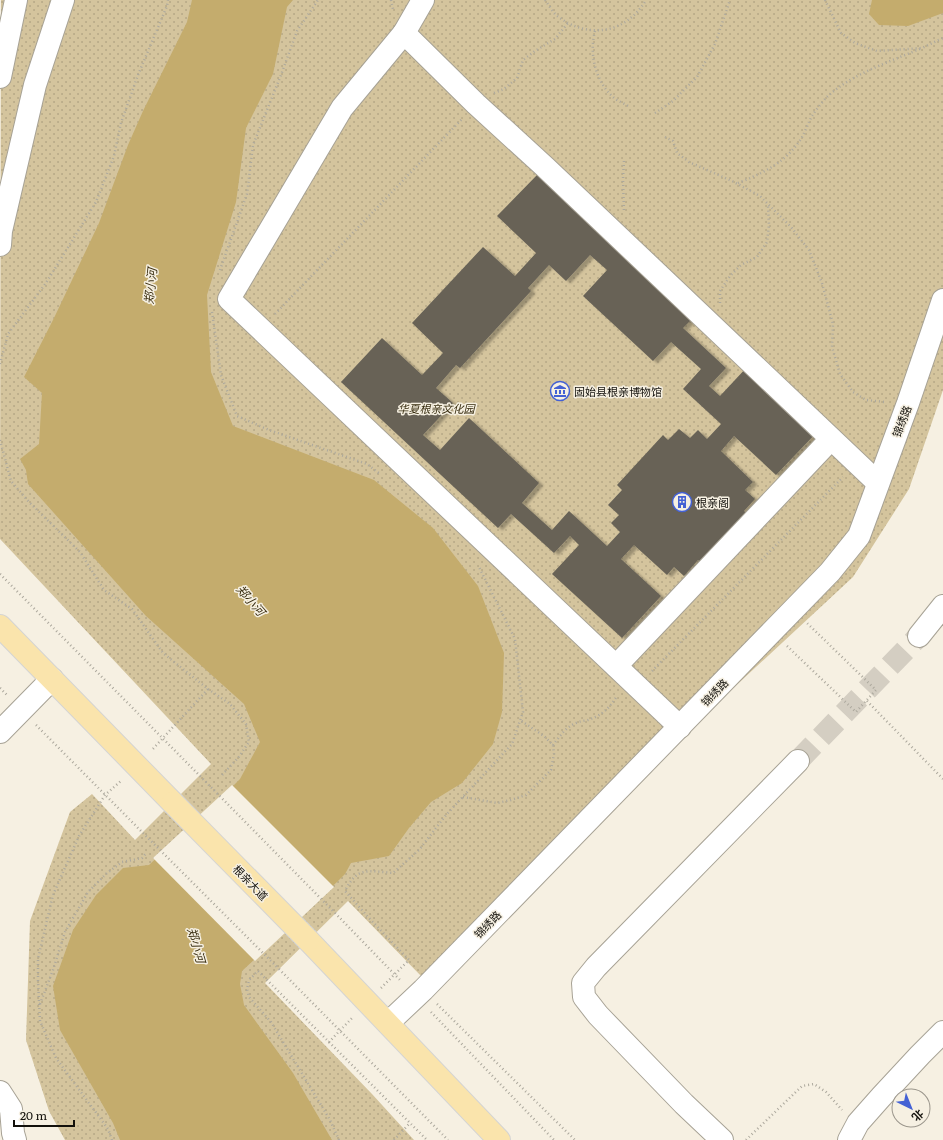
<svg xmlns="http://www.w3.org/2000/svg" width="943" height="1140" font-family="Literata,'Noto Sans SC',serif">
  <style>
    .park { fill: url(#park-dots) }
    .water { fill: #c4ac6d }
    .pier { fill: #f6f0e2 }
    .building { fill: #676257; fill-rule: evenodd; filter: url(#shadow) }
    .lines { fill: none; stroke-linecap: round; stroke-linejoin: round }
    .minor-tunnel { stroke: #d4cec2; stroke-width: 22; stroke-dasharray: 22 11; stroke-linecap: butt }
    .minor-casing { stroke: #a7a295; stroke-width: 24 }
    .major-casing { stroke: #d4d4d3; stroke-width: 24 }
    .path { stroke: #aca89d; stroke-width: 2.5; stroke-dasharray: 1 3; stroke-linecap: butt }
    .minor { stroke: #fff; stroke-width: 22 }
    .major { stroke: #fae4ac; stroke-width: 22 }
    .major-bridge-casing { stroke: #d4d4d3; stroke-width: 24; stroke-linecap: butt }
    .path-bridge { stroke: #aca89d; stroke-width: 2.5; stroke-dasharray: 1 3; stroke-linecap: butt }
    .major-bridge { stroke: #fae4ac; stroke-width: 22 }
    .labels { text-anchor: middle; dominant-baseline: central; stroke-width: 3; stroke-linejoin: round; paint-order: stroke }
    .poi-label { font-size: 11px; fill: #12100b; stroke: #f6f0e2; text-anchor: start }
    .park-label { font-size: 11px; font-style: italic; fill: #372c0f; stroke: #f6f0e2 }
    .street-label { font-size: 11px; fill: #12100b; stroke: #f6f0e2 }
    .water-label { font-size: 12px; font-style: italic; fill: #382d10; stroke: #f6f0e2 }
  </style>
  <defs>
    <pattern id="park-dots" width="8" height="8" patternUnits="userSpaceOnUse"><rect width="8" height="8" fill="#d4c49d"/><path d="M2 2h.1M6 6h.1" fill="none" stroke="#b5a786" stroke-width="1.8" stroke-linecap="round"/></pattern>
    <filter id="shadow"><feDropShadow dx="4.5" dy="2.5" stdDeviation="1" flood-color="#0004"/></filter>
  </defs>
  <rect width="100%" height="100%" fill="#f6f0e2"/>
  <!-- park -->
  <path class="park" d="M1 0H943V390L909 489 853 577 422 977 348 901 265 983 372 1094 414 1140H65L49 1111 26 1040 30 921 70 812 92 794 135 840 211 764 0 539Z"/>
  <!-- water -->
  <g class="water">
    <path d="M192 0H293L287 7 273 74 246 128 236 202 207 295 211 372 233 426 374 480 433 528 478 586 504 653 502 712 493 744 462 783 431 802 409 828 389 856 351 863 345 874 337 882 242 971 240 984 244 1005 293 1073 332 1140H120L113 1123 60 1030 53 986 73 930 96 895 123 868 149 865 233 786 240 779 260 742 244 704 146 616 28 484 26 470 20 459 39 444 42 393 24 377 54 318 99 223 128 145 143 111 187 22Z"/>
    <path d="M872 0H943V13L908 26 879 25 869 14Z"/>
  </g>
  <!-- pier -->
  <path class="pier" d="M232 785 334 887 255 961 153 858Z"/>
  <!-- building -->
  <path class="building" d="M537 175 692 319 683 328 726 368 709 386 720 396 748 366 818 431 776 475 734 436 721 451 753 482 745 490 755 499 744 511 753 519 707 568 698 560 684 576 674 567 667 575 634 545 621 559 661 596 622 638 552 574 579 545 570 536 554 553 511 514 498 528 341 382 382 338 422 375 443 353 412 323 483 247 515 276 536 253 497 216ZM590 255 607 270 583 296 653 361 671 342 701 369 683 389 721 424 707 439 698 430 690 438 679 429 668 440 663 435 617 485 622 490 608 505 619 515 611 523 620 532 607 546 569 511 552 530 522 503 539 483 469 418 440 450 423 435 453 403 436 388 456 365 460 368 531 291 528 288 549 265 566 281Z"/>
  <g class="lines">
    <!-- minor-tunnel -->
    <path class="minor-tunnel" d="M798 761 919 636"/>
    <!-- minor casing -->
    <g class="minor-casing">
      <g id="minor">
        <path d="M423 0 404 33 342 108 229 299 680 727"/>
        <path d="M404 33 476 104 545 167 878 483"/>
        <path d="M0 77 16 0"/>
        <path d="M0 245 1 231 35 85 63 0"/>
        <path d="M919 636 943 606"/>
        <path d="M616 666 831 439"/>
        <path d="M0 732 52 679"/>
        <path d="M388 1023 423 990 830 572 859 536 908 403 943 300"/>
        <path d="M0 1092 11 1109 13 1133 15 1140"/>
        <path d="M722 1140 684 1104 598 1015 584 997 583 983 596 967 798 761"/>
        <path d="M849 1140 858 1123 881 1097 920 1055 943 1032"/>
      </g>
    </g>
    <!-- major casing -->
    <g class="major-casing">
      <g id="major">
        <path d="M0 626 173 803"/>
        <path d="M308 940 499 1140"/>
      </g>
    </g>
    <!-- path -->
    <g class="path">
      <path d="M391 0 393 9"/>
      <path d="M545 0C549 5 552 11 556 15 587 40 626 34 646 0"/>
      <path d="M825 0 841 33 855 43 877 51 922 48 943 38"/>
      <path d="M595 31C589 54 595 81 614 98 618 101 625 104 630 107"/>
      <path d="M494 93 504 89 517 78 523 60 535 51 555 39 568 23"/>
      <path d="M655 113 673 101 697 77 715 44 730 0"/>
      <path d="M665 137 673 141 677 153 689 162 732 181 760 196 791 227 809 250 822 283 833 324 832 347 840 374 853 392 866 400 885 402"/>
      <path d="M624 161 623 179 624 212"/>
      <path d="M738 183C761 174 783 164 798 143 804 136 807 125 812 116 816 110 822 102 827 97 851 74 892 61 922 48"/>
      <path d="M220 270 247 194 253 145 281 75 297 31 318 0"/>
      <path d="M720 303V291L730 276 741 265 757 257 767 242 769 225 768 205"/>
      <path d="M212 312 221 375 237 416 269 430 367 464 380 474"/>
      <path d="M275 314 463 118"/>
      <path d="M0 364 8 334 46 283 96 202 114 156 121 123 138 75 167 6 168 0"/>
      <path d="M0 440 11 481 29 502 80 552 104 590 132 609 163 653 208 689 151 751"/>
      <path d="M0 574 200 776"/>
      <path d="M787 646 856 712 876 690 807 623"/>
      <path d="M652 671 843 477"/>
      <path d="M0 688 8 696"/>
      <path d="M208 689 230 704 246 724 249 742 238 758 222 775"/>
      <path d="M867 701 943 779"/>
      <path d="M36 725 143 833"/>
      <path d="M553 745C559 737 566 727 576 723 580 721 584 721 588 720 603 715 609 708 617 696"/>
      <path d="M463 797 497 803 511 800 526 795 551 770 554 754 553 745 544 736 520 720"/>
      <path d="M335 913 401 981"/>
      <path d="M279 969 448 1140"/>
      <path d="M381 988 409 960 369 918 345 891C357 866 369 871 393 873L419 850 446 815 512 744 523 712 515 639 479 567"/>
      <path d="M40 1004 53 970 65 932 88 892 107 873 122 862 142 858 147 852"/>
      <path d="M437 1004 575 1140"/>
      <path d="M431 1012 554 1140"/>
      <path d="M329 1042 427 1140"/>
      <path d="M112 1140 108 1129 56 1058 40 1021 38 981V959L53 895 79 836 105 795 122 780"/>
      <path d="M339 1140 330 1120 271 1022 249 997 247 989 249 980 258 971 329 1042 353 1017"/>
      <path d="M394 1140 410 1123"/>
      <path d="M746 1140 802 1086 814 1084 826 1092 842 1110"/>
    </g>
    <!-- minor -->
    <use href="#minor" class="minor"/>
    <!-- major -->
    <use href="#major" class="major"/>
    <!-- major-bridge casing -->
    <g class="major-bridge-casing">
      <path id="major-bridge" d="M173 803 308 940"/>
    </g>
    <!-- path-bridge -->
    <g class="path-bridge">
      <path d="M200 776 335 913"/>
      <path d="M143 833 279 969"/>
    </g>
    <!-- major-bridge -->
    <use href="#major-bridge" class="major-bridge"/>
  </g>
  <!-- icons -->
  <defs>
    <g id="museum-ring" transform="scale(1)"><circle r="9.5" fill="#f6f0e2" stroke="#4461d4" stroke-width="1.5"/><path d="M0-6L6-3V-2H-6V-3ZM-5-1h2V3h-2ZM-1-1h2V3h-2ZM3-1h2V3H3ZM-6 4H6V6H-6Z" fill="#4461d4"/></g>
    <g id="building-ring" transform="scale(1)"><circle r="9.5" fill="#f6f0e2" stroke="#4461d4" stroke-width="1.5"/><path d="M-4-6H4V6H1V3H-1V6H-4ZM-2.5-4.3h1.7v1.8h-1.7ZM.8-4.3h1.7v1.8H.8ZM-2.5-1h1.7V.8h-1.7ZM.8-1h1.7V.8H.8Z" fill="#4461d4"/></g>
  </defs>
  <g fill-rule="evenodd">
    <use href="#museum-ring" x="560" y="391"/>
    <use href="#building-ring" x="682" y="502"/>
  </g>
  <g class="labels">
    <!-- poi labels -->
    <g class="poi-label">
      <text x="574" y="391">固始县根亲博物馆</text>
      <text x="696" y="502">根亲阁</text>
    </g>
    <!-- park labels -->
    <g class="park-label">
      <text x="436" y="408">华夏根亲文化园</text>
    </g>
    <!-- street labels -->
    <g class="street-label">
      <text transform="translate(901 421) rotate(-69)">锦绣路</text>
      <text transform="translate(714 692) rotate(-46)">锦绣路</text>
      <text transform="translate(251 882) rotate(46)">根亲大道</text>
      <text transform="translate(487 924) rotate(-46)">锦绣路</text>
    </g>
    <!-- water labels -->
    <g class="water-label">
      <text transform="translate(150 286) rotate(-84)">郑小河</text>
      <text transform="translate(251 600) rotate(49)">郑小河</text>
      <text transform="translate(197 945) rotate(74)">郑小河</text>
    </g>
  </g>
  <!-- north arrow -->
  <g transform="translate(911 1108) rotate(137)"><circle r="19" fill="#f6f0e2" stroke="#9b968c"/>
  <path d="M0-3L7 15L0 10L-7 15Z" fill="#4461d4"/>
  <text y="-6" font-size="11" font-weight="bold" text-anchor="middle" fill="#12100b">北</text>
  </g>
  <!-- scale -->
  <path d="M14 1120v6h60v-6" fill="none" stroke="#12100b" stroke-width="2"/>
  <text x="20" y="1120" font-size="12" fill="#12100b" stroke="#f6f0e2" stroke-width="3" paint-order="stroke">20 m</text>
</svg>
